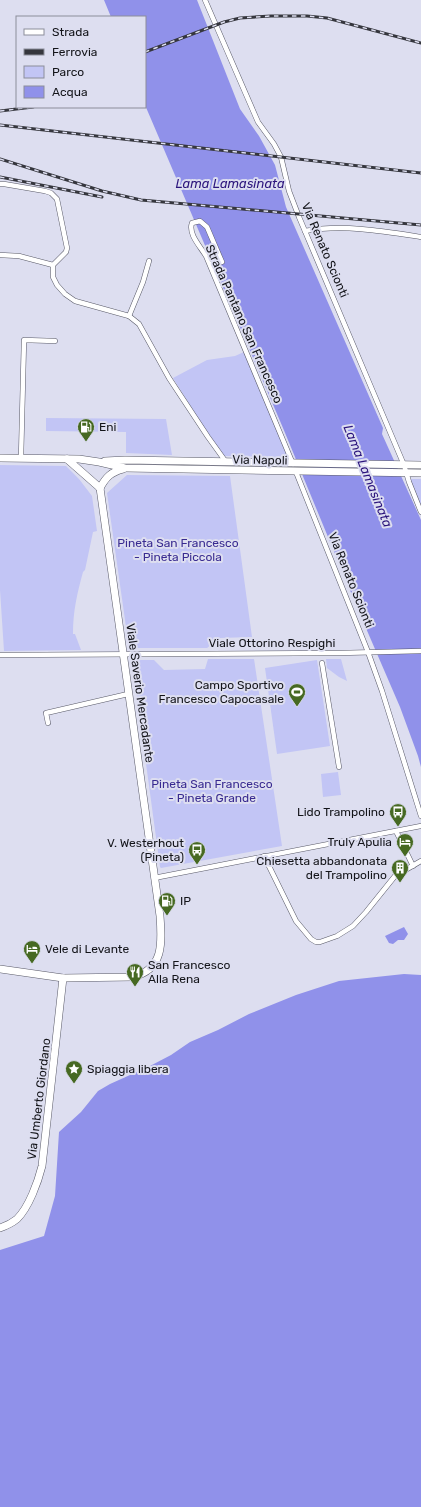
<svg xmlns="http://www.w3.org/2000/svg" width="421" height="1507" font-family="Rubik,sans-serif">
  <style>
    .green { fill: #c2c5f5 }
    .water { fill: #9091ea }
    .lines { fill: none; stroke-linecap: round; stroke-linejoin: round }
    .street-casing { stroke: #585967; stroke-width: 5.5 }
    .secondary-casing { stroke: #585967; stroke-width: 8 }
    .street { stroke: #fff; stroke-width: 4.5 }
    .secondary { stroke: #fff; stroke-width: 7 }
    .rail-casing { stroke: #35363d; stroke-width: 3 }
    .rail { stroke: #dddef0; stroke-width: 1.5; stroke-dasharray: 4.5; stroke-linecap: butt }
    .labels { text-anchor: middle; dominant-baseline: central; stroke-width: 4; stroke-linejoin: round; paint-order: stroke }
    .street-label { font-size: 12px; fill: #131419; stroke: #dddef0 }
    .poi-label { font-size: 12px; fill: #131419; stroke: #dddef0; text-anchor: start }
    .park-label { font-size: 12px; fill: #392b91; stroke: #dddef0 }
    .water-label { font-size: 13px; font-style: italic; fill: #2b147c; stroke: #dddef0 }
  </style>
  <rect width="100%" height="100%" fill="#dddef0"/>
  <!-- green -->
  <g class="green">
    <path d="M244 352 289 457 224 456 210 437 173 378 207 360 235 356Z"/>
    <path d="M46 418 166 419 172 455 126 453V432L46 431Z"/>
    <path d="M0 465 66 466 79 479 92 496 97 531 93 532 85 570 83 572C77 594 73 611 73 634H75L81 650 4 651 0 590Z"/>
    <path d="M127 475 230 476 252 637 220 638 207 648H129L107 493Z"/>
    <path d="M411 479H421V508L412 486Z"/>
    <path d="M208 659H254L282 846 161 868 160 867 132 660H154L164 670 205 669Z"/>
    <path d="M326 659H341L347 681 339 677 327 668Z"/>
    <path d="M317 660 330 746 277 754 265 668Z"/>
    <path d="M338 772 341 795 323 797 321 774Z"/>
  </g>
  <!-- water -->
  <g class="water">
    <path d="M104 0H197L240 109 259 136 275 165 286 207 383 428 382 434 421 520V767L418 756 400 707 359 612 283 428 145 105V17H111Z"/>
    <path d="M404 927 408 934 404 940H398L393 944 389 943 385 936Z"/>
    <path d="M404 974 421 975V1507H0V1250L44 1236 55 1196 59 1132 81 1112 98 1091 110 1084 150 1066 171 1055 190 1042 218 1030 249 1014 296 995 339 981Z"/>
  </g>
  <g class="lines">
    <!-- street casing -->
    <g class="street-casing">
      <g id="street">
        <path d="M205 0 258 122 274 144 281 157 289 191 299 217 404 465 409 482 421 512"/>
        <path d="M0 184H4L45 191 51 193 57 199 67 248 66 252 53 265V277L57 285 65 294 75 301 129 316 139 324 169 378 208 437 226 462"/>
        <path d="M305 231C343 224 383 231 421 237"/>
        <path d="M0 255 19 256 53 265"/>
        <path d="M222 262 207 227 200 221 192 223C188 234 200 246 206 256L293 464"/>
        <path d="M129 316 143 282 149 261"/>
        <path d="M21 458 24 340 55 341"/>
        <path d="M296 472 368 652 382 691 421 816"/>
        <path d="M0 655 340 653 421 651"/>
        <path d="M322 663 339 767"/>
        <path d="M48 723 46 713 128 694"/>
        <path d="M396 831 413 866"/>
        <path d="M264 856 296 921 311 939 316 942H320L337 936 353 926 366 912 395 876 421 861"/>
        <path d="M154 878 421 826"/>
      </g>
    </g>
    <!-- secondary casing -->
    <g class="secondary-casing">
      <g id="secondary">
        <path d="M0 458 79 459 99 462 125 468 421 473"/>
        <path d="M67 459 100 488"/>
        <path d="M105 461 125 460 421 465"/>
        <path d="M100 488C106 477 111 472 123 469"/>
        <path d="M0 969 63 978 132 977C164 970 162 943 160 916L100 488"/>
        <path d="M0 1228C6 1226 12 1223 17 1219 29 1207 38 1182 42 1166L63 978"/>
      </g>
    </g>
    <!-- street -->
    <use href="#street" class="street"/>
    <!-- secondary -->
    <use href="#secondary" class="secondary"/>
    <!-- rail casing -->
    <g class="rail-casing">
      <g id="rail">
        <path d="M145 52 224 22 240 18 271 16H307L327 18 421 43"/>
        <path d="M0 111 33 107"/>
        <path d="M0 125 421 173"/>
        <path d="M0 159 102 191 141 200 421 225"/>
        <path d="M0 177 102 197"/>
      </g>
    </g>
    <!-- rail -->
    <use href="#rail" class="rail"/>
  </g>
  <!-- icons -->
  <defs>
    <g id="fuel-pin" transform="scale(0.9)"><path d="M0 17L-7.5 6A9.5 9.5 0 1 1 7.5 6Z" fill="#466922" stroke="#dddef0"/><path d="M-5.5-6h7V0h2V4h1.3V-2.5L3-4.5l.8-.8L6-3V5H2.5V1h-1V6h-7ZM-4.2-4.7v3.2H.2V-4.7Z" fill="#fff"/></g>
    <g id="stadium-pin" transform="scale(0.9)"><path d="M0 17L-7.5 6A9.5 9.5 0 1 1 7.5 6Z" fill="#466922" stroke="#dddef0"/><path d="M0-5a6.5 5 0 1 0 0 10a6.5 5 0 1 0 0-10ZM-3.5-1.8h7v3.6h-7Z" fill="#fff"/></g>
    <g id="bus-pin" transform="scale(0.9)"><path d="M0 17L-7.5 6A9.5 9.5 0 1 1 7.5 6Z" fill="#466922" stroke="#dddef0"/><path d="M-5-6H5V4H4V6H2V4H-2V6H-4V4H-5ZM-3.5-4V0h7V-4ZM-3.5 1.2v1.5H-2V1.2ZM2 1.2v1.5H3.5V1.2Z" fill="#fff"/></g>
    <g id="hotel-pin" transform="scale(0.9)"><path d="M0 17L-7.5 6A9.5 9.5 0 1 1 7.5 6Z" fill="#466922" stroke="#dddef0"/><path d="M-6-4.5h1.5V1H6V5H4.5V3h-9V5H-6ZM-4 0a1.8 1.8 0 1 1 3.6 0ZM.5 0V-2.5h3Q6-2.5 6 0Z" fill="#fff"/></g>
    <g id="building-pin" transform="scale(0.9)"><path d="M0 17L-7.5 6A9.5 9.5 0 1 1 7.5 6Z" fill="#466922" stroke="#dddef0"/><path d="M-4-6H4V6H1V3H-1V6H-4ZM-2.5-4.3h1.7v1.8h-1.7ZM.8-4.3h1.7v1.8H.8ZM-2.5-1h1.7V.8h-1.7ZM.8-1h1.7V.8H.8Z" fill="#fff"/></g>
    <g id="restaurant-pin" transform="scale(0.9)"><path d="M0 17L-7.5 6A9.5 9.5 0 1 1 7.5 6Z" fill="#466922" stroke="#dddef0"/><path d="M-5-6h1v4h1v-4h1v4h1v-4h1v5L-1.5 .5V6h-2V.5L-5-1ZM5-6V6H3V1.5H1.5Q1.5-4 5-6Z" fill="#fff"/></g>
    <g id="sight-pin" transform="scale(0.9)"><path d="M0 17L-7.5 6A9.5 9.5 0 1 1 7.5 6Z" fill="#466922" stroke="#dddef0"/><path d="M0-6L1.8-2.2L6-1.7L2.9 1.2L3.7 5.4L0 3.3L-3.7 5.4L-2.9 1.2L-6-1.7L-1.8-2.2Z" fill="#fff"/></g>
  </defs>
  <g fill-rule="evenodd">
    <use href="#fuel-pin" x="86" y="427"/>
    <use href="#stadium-pin" x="297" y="692"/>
    <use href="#bus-pin" x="398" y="812"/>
    <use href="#hotel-pin" x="405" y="842"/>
    <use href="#bus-pin" x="197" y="850"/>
    <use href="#building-pin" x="400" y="868"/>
    <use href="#fuel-pin" x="167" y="901"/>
    <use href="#hotel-pin" x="32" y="949"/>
    <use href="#restaurant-pin" x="135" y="972"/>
    <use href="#sight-pin" x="74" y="1069"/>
  </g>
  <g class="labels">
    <!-- street labels -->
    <g class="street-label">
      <text transform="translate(325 250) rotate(67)">Via Renato Scionti</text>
      <text transform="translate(244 324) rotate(66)">Strada Pantano San Francesco</text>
      <text transform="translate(260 460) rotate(1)">Via Napoli</text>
      <text transform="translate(351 580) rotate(68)">Via Renato Scionti</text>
      <text x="272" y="643">Viale Ottorino Respighi</text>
      <text transform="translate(140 693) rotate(82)">Viale Saverio Mercadante</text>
      <text transform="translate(39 1099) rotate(-83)">Via Umberto Giordano</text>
    </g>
    <!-- poi labels -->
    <g class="poi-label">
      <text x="99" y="427">Eni</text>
      <text x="284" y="685" text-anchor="end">Campo Sportivo<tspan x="284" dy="14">Francesco Capocasale</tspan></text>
      <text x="385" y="812" text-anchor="end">Lido Trampolino</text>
      <text x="392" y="842" text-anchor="end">Truly Apulia</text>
      <text x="184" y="843" text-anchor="end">V. Westerhout<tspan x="184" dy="14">(Pineta)</tspan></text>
      <text x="387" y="861" text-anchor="end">Chiesetta abbandonata<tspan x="387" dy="14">del Trampolino</tspan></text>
      <text x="180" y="901">IP</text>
      <text x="45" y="949">Vele di Levante</text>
      <text x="148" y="965">San Francesco<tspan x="148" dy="14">Alla Rena</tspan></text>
      <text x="87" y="1069">Spiaggia libera</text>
    </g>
    <!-- park labels -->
    <g class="park-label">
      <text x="178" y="543">Pineta San Francesco<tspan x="178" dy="14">- Pineta Piccola</tspan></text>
      <text x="212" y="784">Pineta San Francesco<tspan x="212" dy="14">- Pineta Grande</tspan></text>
    </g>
    <!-- water labels -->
    <g class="water-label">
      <text x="230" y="183">Lama Lamasinata</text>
      <text transform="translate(368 476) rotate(68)">Lama Lamasinata</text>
    </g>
  </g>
  <!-- legend -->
  <rect x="16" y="16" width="130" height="92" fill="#dddef0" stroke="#8c8d9a"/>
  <rect x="24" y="29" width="20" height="6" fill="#ffffff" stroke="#8c8d9a"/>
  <text x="52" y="36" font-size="12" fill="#131419">Strada</text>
  <rect x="24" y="49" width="20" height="6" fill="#35363d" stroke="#8c8d9a"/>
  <text x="52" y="56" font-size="12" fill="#131419">Ferrovia</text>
  <rect x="24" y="66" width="20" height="12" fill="#c2c5f5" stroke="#8c8d9a"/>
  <text x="52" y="76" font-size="12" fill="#131419">Parco</text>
  <rect x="24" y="86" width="20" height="12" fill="#9091ea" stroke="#8c8d9a"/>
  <text x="52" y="96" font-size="12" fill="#131419">Acqua</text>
</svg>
